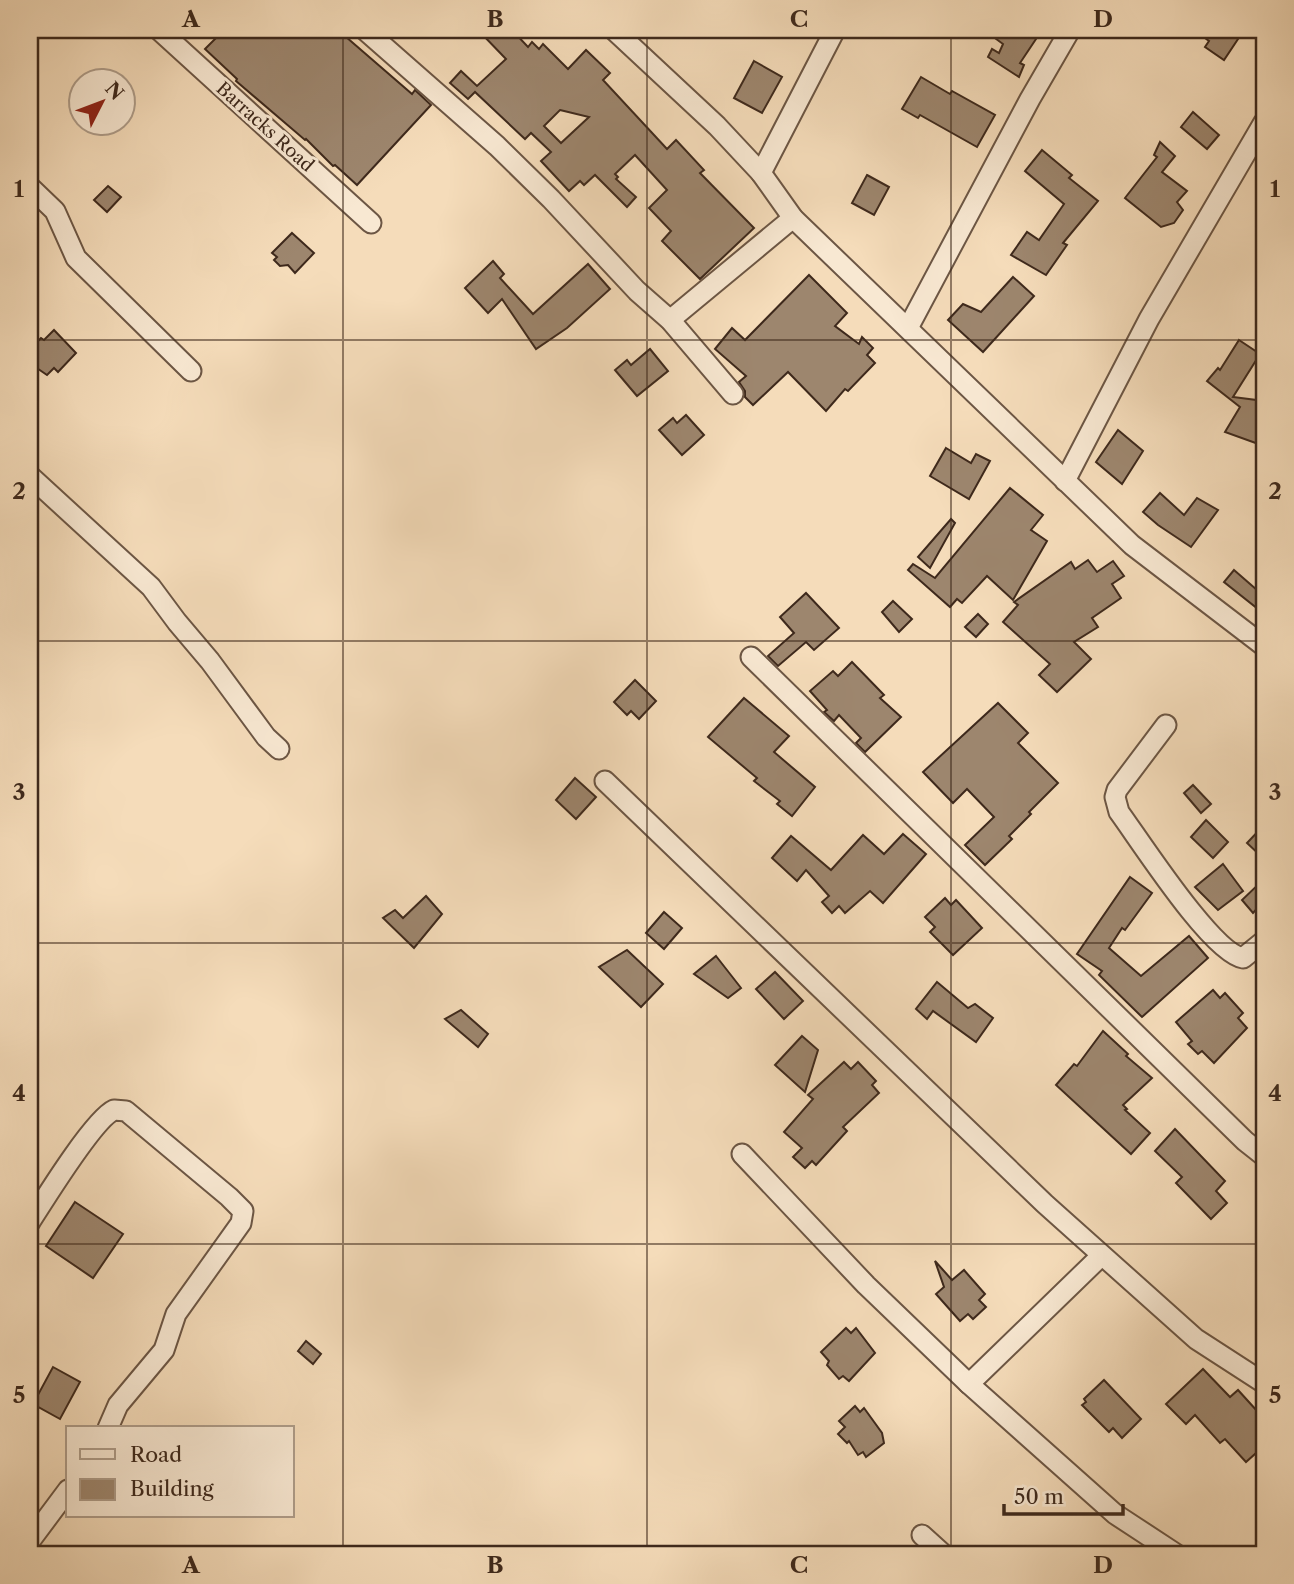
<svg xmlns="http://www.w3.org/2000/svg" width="1294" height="1584" font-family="'Libre Caslon Text',serif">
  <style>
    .building { fill: #9d866e; stroke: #3e291c; stroke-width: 2; fill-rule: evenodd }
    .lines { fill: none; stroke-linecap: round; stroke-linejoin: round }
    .street-casing { stroke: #6c5644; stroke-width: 23 }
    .street { stroke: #f8e8d2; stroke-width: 19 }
    .grid { fill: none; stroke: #3e291c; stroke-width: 2; stroke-opacity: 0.55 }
    .labels { text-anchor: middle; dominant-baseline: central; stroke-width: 6; stroke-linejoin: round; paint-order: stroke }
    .street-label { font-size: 18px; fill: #3e291c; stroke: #f8e8d2 }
    .neatline { fill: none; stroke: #3e291c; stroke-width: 2.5 }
    .grid-label { font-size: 23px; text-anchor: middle; font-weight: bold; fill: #3e291c }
  </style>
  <rect width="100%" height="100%" fill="#f5dcba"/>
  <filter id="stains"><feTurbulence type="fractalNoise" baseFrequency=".00286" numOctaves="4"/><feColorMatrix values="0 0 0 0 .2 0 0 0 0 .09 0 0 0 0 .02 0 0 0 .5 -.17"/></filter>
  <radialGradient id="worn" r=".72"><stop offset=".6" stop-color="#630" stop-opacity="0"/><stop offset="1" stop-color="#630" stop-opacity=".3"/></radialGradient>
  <!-- building -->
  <g class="building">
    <path d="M224 30H338L412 94 415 90 431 105 357 185 335 165 333 166 306 139 305 140 236 81 237 79 205 49Z"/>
    <path d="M478 30H512L528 47 532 42 539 49 543 44 568 69 586 50 610 73 603 80 667 149 676 140 704 170 700 173 754 228 700 279 662 241 671 231 649 208 667 190 635 155 615 174 618 177 616 179 636 197 627 207 595 175 584 185 580 181 569 191 541 161 551 152 531 133 525 139 475 92 468 99 450 83 461 71 477 86 506 59ZM560 110 589 117 561 143 544 126Z"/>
    <path d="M984 30H1042L1020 63 1024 65 1019 77 988 57 992 49 999 53 1003 44Z"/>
    <path d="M1194 30H1244L1224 60 1205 47 1209 41Z"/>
    <path d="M754 61 782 77 762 113 734 98Z"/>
    <path d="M921 77 950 94 952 91 995 115 977 147 920 115 918 118 902 109Z"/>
    <path d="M1193 112 1219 135 1207 149 1181 127Z"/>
    <path d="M1160 142 1175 156 1162 172 1187 191 1177 202 1183 210 1174 223 1161 227 1125 198 1157 157 1154 155Z"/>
    <path d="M1042 150 1072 175 1069 178 1098 201 1063 243 1067 245 1046 275 1011 255 1027 232 1039 240 1064 204 1025 171Z"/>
    <path d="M867 175 889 187 874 215 852 203Z"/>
    <path d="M108 186 121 197 107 212 94 200Z"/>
    <path d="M292 233 314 253 295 273 288 265 280 266 274 260 277 257 272 253Z"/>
    <path d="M493 261 504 274 500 278 533 314 588 264 610 289 567 328 536 349 502 299 488 313 465 288Z"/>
    <path d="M809 275 847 313 835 326 859 344 862 337 873 348 867 355 875 363 848 391 845 389 826 411 788 372 753 405 745 397V391L739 382 746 376 715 349 732 328 745 340Z"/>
    <path d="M1013 277 1034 296 983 352 948 320 963 304 981 312Z"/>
    <path d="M54 330 76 353 58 372 54 368 47 375 31 364 30 333 38 341 41 338 44 340Z"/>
    <path d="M1239 340 1260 354 1233 397 1264 401V446L1225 432 1240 407 1207 381 1218 368 1220 370Z"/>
    <path d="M650 349 668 371 637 396 615 370 627 360 631 365Z"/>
    <path d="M686 415 704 435 682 455 659 430 673 418 677 423Z"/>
    <path d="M1118 430 1143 451 1122 484 1096 462Z"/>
    <path d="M946 448 971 463 976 454 990 461 969 499 930 476Z"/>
    <path d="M1010 488 1043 515 1031 530 1047 541 1013 600 987 576 962 603 957 599 950 607 908 570 913 564 935 578Z"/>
    <path d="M1160 493 1184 515 1197 498 1218 510 1191 547 1158 525 1143 512Z"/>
    <path d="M951 519 955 523 930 568 918 557Z"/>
    <path d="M1088 560 1097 572 1113 561 1124 576 1112 584 1121 598 1092 618 1098 627 1074 642 1091 659 1057 692 1039 675 1050 664 1003 622 1018 605 1014 602 1071 562 1075 569Z"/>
    <path d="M1234 570 1257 590 1264 580V601L1258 609 1224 582Z"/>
    <path d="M806 593 839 628 814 650 806 642 778 666 768 656 794 633 780 617Z"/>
    <path d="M893 601 912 619 899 632 882 612Z"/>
    <path d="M978 614 988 624 976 637 965 627Z"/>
    <path d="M852 662 884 695 880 698 901 717 865 752 856 743 861 738 839 715 834 721 824 712 827 710 810 691 833 671 838 676Z"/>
    <path d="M635 680 656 701 639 719 631 711 627 715 614 702Z"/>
    <path d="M744 698 789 736 774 752 815 787 792 816 777 804 780 801 754 781 757 778 708 737Z"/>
    <path d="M998 703 1028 733 1018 743 1058 783 1029 812 1031 814 1009 836 1012 839 985 865 965 845 994 817 967 789 953 803 923 772Z"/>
    <path d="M575 778 596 797 576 819 556 800Z"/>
    <path d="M1193 785 1211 804 1201 813 1184 793Z"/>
    <path d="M1206 820 1228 842 1213 858 1191 837Z"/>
    <path d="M1264 825V859L1247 843Z"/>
    <path d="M903 834 926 854 883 903 870 891 845 913 839 906 832 913 822 902 829 896 806 870 797 881 772 858 791 836 831 870 863 835 884 854Z"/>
    <path d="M1223 864 1243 891 1218 910 1195 887Z"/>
    <path d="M1130 877 1152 893 1125 930 1122 928 1109 948 1141 976 1189 936 1208 958 1142 1017 1099 975 1102 971 1077 954Z"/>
    <path d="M1264 879V901L1253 913 1242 900Z"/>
    <path d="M426 896 442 914 414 948 383 918 395 910 403 918Z"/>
    <path d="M945 898 951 905 956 900 982 928 953 955 930 932 935 927 925 917Z"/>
    <path d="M664 912 682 928 664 949 646 933Z"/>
    <path d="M627 950 663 984 641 1007 599 967Z"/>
    <path d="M716 956 741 988 728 998 694 974Z"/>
    <path d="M775 972 803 1001 784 1019 756 989Z"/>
    <path d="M937 982 968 1008 975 1004 993 1018 976 1042 933 1011 927 1019 916 1009Z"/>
    <path d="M1213 990 1220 998 1225 993 1243 1013 1238 1018 1247 1028 1214 1063 1202 1051 1198 1054 1188 1044 1192 1041 1176 1022Z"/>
    <path d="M461 1010 488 1034 478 1047 445 1019Z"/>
    <path d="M1103 1031 1128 1054 1126 1056 1152 1078 1123 1105 1127 1109 1125 1110 1150 1133 1131 1154 1056 1085 1074 1064 1077 1066Z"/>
    <path d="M802 1036 818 1050 805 1092 775 1065Z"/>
    <path d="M844 1062 851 1069 858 1062 876 1081 872 1085 879 1093 843 1127 847 1131 816 1165 812 1161 805 1168 793 1157 802 1148 784 1132 813 1099 808 1095Z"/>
    <path d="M1175 1129 1225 1181 1216 1191 1227 1203 1211 1219 1176 1183 1182 1177 1155 1151Z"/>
    <path d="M75 1202 123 1234 93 1278 46 1246Z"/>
    <path d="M935 1261 952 1280 964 1270 985 1294 979 1300 986 1307 973 1319 968 1314 960 1321 936 1294 944 1287Z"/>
    <path d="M846 1328 851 1333 856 1328 875 1353 849 1381 843 1376 839 1379 827 1365 829 1361 821 1352Z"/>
    <path d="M306 1341 321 1354 313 1364 298 1351Z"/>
    <path d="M53 1367 80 1382 60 1419 33 1404Z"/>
    <path d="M1203 1369 1230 1397 1238 1390 1258 1412 1264 1407V1464L1255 1454 1246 1462 1225 1439 1220 1443 1195 1415 1186 1424 1166 1404Z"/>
    <path d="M1104 1380 1141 1419 1122 1438 1113 1428 1109 1432 1082 1405 1086 1402 1084 1399Z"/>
    <path d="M855 1406 860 1412 864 1408 882 1433 884 1443 866 1457 863 1452 858 1455 849 1441 847 1443 838 1434 845 1427 839 1421Z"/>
  </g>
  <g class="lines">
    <!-- street casing -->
    <g class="street-casing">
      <g id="street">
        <path d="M159 30 371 223"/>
        <path d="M365 30 497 146 551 199 637 291 670 320 733 394"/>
        <path d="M614 30 717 126 761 173 793 218 1132 545 1264 646"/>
        <path d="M761 173 835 30"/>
        <path d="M30 187 55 211 76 258 191 371"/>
        <path d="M670 320 793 218"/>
        <path d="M908 328 1030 99 1070 30"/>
        <path d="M30 476 151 587 177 622 210 661 266 737 279 749"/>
        <path d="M1065 481 1149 319 1264 122"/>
        <path d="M751 657 1245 1141 1264 1156"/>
        <path d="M1166 725 1117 790 1115 797 1119 812C1141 842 1212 953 1243 958L1264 941"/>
        <path d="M605 781 1045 1204 1196 1339 1264 1383"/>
        <path d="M742 1154 866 1285 969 1384 1115 1514 1176 1554"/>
        <path d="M30 1222C44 1200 94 1119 114 1110L126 1111 229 1197 243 1211 241 1223 176 1314 164 1350 118 1405 108 1428"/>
        <path d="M969 1384 1101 1256"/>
        <path d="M922 1535 943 1554"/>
        <path d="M30 1541 68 1490"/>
      </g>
    </g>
    <!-- street -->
    <use href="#street" class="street"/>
  </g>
  <!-- grid -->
  <path class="grid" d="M343 30V1554M647 30V1554M951 30V1554M30 340H1264M30 641H1264M30 943H1264M30 1244H1264"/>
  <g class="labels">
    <!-- street labels -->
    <g class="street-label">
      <text transform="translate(265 127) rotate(42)">Barracks Road</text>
    </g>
  </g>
  <!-- margin -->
  <rect width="1294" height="1584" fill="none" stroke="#f5dcba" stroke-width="77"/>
  <!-- legend -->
  <rect x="66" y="1426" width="228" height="91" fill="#f8e8d2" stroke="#ae9c89" stroke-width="2"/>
  <rect x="80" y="1449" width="35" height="10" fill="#f8e8d2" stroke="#ae9c89" stroke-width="2"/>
  <text x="130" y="1462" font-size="21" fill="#3e291c">Road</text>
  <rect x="80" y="1479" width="35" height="21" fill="#9d866e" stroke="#ae9c89" stroke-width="2"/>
  <text x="130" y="1496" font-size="21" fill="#3e291c">Building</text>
  <!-- north arrow -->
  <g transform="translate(102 102) rotate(48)"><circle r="33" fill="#f8e8d2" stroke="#ae9c89" stroke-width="2"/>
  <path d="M0-5L12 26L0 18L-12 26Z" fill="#8f2418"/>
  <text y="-10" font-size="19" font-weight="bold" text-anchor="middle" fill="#3e291c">N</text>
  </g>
  <!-- scale -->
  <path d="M1004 1504v10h119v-10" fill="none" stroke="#3e291c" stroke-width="3.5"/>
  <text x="1014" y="1504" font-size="21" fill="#3e291c" stroke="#f8e8d2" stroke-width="5" paint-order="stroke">50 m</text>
  <rect x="38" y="38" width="1218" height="1508" class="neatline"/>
  <g class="grid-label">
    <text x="191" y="27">A</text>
    <text x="495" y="27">B</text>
    <text x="799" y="27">C</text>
    <text x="1103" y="27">D</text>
    <text x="19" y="197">1</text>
    <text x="1275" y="197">1</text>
    <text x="19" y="499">2</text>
    <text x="1275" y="499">2</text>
    <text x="19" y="800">3</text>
    <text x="1275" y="800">3</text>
    <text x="19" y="1101">4</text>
    <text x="1275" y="1101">4</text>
    <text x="19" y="1403">5</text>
    <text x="1275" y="1403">5</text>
    <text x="191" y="1573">A</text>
    <text x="495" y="1573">B</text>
    <text x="799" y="1573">C</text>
    <text x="1103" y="1573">D</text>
  </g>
  <rect width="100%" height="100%" filter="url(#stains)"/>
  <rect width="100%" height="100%" fill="url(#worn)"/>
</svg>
